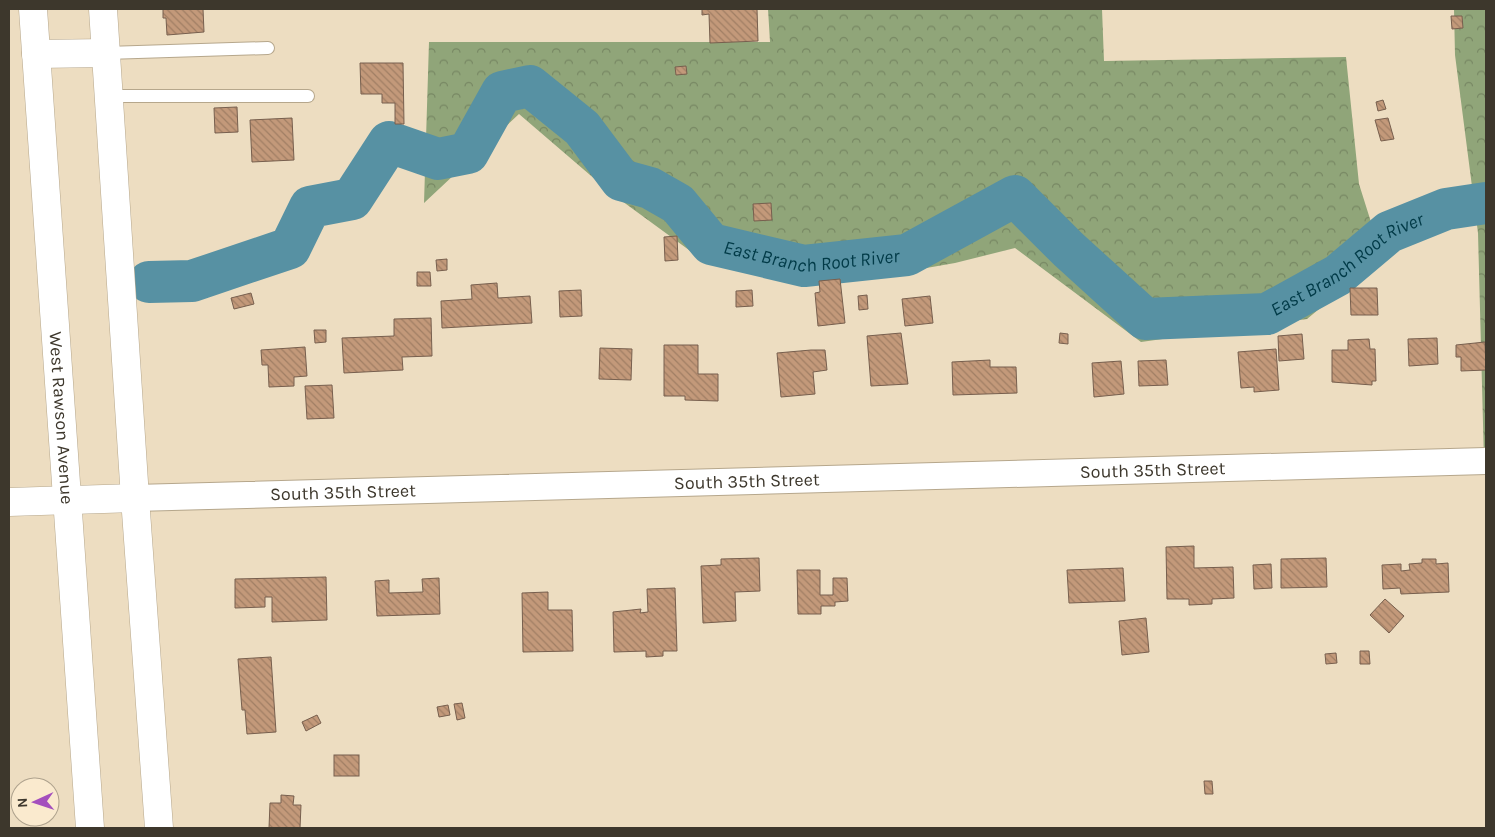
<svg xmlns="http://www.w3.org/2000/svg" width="1495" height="837" font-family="Karla,sans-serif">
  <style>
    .forest { fill: url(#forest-crowns) }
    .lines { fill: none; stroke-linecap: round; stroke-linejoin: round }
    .river { stroke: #5791a3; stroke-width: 42 }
    .building { fill: url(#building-back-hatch); stroke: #775f4e }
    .service-casing { stroke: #b6a78c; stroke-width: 14 }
    .minor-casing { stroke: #b6a78c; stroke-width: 28 }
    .tertiary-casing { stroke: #b6a78c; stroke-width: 29 }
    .secondary-casing { stroke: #b6a78c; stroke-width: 29 }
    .service { stroke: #fff; stroke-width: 12 }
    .minor { stroke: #fff; stroke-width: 26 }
    .tertiary { stroke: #fff; stroke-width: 28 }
    .secondary { stroke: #fff; stroke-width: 28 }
    .labels { text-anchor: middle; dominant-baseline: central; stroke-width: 4; stroke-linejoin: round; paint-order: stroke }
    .street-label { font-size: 18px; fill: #3d372c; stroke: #faeace }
    .water-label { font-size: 19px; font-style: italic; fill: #013a47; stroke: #faeace }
  </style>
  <defs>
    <pattern id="forest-crowns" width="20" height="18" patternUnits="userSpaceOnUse" patternTransform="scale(1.25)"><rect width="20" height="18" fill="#90a579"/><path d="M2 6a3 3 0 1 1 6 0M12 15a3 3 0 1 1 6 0" fill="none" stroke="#778763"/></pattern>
    <pattern id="building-back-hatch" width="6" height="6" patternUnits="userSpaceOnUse" patternTransform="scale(1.25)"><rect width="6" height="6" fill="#c3997a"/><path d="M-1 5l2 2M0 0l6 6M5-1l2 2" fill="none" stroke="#a07e64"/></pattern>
  </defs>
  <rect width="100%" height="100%" fill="#edddc1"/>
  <!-- forest -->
  <g class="forest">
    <path d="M768 9H1102L1104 61 1346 57 1359 184 1382 257 1307 319 1141 342 1015 248 955 263 852 281 704 261 611 193 519 114 424 203 429 42H770Z"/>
    <path d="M1454 9H1486V461H1484L1478 233 1455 55Z"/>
  </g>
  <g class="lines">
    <!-- river -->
    <path class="river" id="s1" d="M149 282 192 281 290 248 310 207 352 199 389 142 438 159 468 153 502 92 530 86 582 128 621 180 650 188 678 204 711 244 804 266 907 255 1015 196 1068 249 1145 319 1267 314 1338 275 1389 232 1446 209 1486 203"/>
  </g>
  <!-- building -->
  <g class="building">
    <path d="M163 9H203L204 32 167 35 166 18H163Z"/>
    <path d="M702 9H757L758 41 710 43 709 14 702 15Z"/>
    <path d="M1451 16H1462L1463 28 1452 29Z"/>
    <path d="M360 63H403L404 124H395V103H382V94H361Z"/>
    <path d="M686 66 687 74 676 75 675 67Z"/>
    <path d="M1383 100 1386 109 1378 111 1376 102Z"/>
    <path d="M237 107 238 132 215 133 214 108Z"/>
    <path d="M292 118 294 160 252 162 250 120Z"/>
    <path d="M1388 118 1394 139 1381 141 1375 120Z"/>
    <path d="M771 203 772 220 754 221 753 204Z"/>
    <path d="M677 236 678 260 665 261 664 237Z"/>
    <path d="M447 259V270L437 271 436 260Z"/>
    <path d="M417 272H430L431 286H417Z"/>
    <path d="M840 279 845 323 818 326 815 293 820 292 819 281Z"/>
    <path d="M497 283 498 298 530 296 532 323 442 328 441 301 472 299 471 285Z"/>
    <path d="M1350 288H1377L1378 315H1351Z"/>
    <path d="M581 290 582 316 560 317 559 291Z"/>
    <path d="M752 290 753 306 736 307V291Z"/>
    <path d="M251 293 254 304 234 309 231 298Z"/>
    <path d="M867 295 868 309 859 310 858 296Z"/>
    <path d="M930 296 933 323 905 326 902 299Z"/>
    <path d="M431 318 432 356 402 357 403 370 344 373 342 338 394 336V319Z"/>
    <path d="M314 330H326V342L315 343Z"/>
    <path d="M901 333 908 384 871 386 867 336Z"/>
    <path d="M1060 333 1068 334V344L1059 343Z"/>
    <path d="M1302 334 1304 359 1279 361 1278 336Z"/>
    <path d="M1437 338 1438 364 1409 366 1408 339Z"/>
    <path d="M1369 339 1370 349H1375L1376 381H1372V385L1332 382V350H1348V340Z"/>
    <path d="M1485 342 1486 370 1461 371V357H1456V345Z"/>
    <path d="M664 345H698V374H718V401L685 400V396H664Z"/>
    <path d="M305 347 307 376 294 377V386L269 387 268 365H262L261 350Z"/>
    <path d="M600 348 632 349 631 380 599 379Z"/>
    <path d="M1276 349 1279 390 1254 392V387L1241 388 1238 352Z"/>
    <path d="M811 350H825L827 370 813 372 815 394 781 397 777 353Z"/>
    <path d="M990 360V367H1016L1017 393 953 395 952 362Z"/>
    <path d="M1166 360 1168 385 1139 386 1138 361Z"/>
    <path d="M1121 361 1124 394 1094 397 1092 363Z"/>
    <path d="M332 385 334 418 307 419 305 386Z"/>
    <path d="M1194 546V568L1233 567 1234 598 1212 599V604L1189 605V599H1167L1166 547Z"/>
    <path d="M759 558 760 591 735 592 736 621 703 623 701 566 721 565V559Z"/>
    <path d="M1326 558 1327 587 1281 588V559Z"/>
    <path d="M1422 559H1436V564L1448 563 1449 592 1401 594 1400 588 1383 589 1382 565 1401 564V571L1410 570 1409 564 1422 563Z"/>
    <path d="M1271 564 1272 588 1254 589 1253 565Z"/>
    <path d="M1123 568 1125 601 1069 603 1067 570Z"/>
    <path d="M797 570H820V595H833V578H847L848 601 835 602V606H821V614H798Z"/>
    <path d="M326 577 327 620 272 622V597H265V607L235 608V579Z"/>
    <path d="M439 578 440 614 377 616 375 581 389 580V593L423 592 422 579Z"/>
    <path d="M675 588 677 651H663V656L646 657V651L614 652 613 612 641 609 640 613 648 612 647 589Z"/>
    <path d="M548 592V610H572L573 651 523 652 522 593Z"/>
    <path d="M1385 599 1404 616 1389 633 1370 615Z"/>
    <path d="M1146 618 1149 652 1122 655 1119 621Z"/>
    <path d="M1360 651H1369L1370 664H1360Z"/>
    <path d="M1336 653 1337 663 1326 664 1325 654Z"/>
    <path d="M271 657 276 732 247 734 245 710H242L238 659Z"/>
    <path d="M462 703 465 718 457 720 454 704Z"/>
    <path d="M448 705 450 715 439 717 437 707Z"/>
    <path d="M317 715 321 723 306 731 302 722Z"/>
    <rect x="334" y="755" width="25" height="21"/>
    <path d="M1204 781H1212L1213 794H1205Z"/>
    <path d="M281 795 294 796 293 805H301L300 828H269L270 803H281Z"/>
  </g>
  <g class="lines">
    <!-- service casing -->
    <g class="service-casing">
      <g id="service">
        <path d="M106 53 268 48"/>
        <path d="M109 96H308"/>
      </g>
    </g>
    <!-- minor casing -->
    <g class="minor-casing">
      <g id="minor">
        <path id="s2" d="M135 498 1486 461"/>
      </g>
    </g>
    <!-- tertiary casing -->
    <g class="tertiary-casing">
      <path id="tertiary" d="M9 502 135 498"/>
    </g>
    <!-- secondary casing -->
    <g class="secondary-casing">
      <g id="secondary">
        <path id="s3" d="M33 9 90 828"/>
        <path d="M103 9 135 498 159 828"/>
        <path d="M36 54 106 53"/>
      </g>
    </g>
    <!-- service -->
    <use href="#service" class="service"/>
    <!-- minor -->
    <use href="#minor" class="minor"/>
    <!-- tertiary -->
    <use href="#tertiary" class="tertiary"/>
    <!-- secondary -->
    <use href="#secondary" class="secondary"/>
  </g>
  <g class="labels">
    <!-- street labels -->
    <g class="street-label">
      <text stroke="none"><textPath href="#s3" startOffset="410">West Rawson Avenue</textPath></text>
      <text stroke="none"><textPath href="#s2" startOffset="1018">South 35th Street</textPath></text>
      <text stroke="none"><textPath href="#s2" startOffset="612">South 35th Street</textPath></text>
      <text stroke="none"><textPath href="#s2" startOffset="208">South 35th Street</textPath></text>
    </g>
    <!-- water labels -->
    <g class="water-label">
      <text stroke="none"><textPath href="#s1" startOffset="832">East Branch Root River</textPath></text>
      <text stroke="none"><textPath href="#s1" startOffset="1448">East Branch Root River</textPath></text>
    </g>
  </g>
  <!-- border -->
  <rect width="1495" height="837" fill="none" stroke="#3d372c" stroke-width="20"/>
  <!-- north arrow -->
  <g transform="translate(35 802) rotate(267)"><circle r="24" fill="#faeace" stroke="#aea28d"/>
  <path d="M0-4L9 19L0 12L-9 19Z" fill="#a44fbd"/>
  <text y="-8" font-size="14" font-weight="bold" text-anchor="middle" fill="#3d372c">N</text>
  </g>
</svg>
